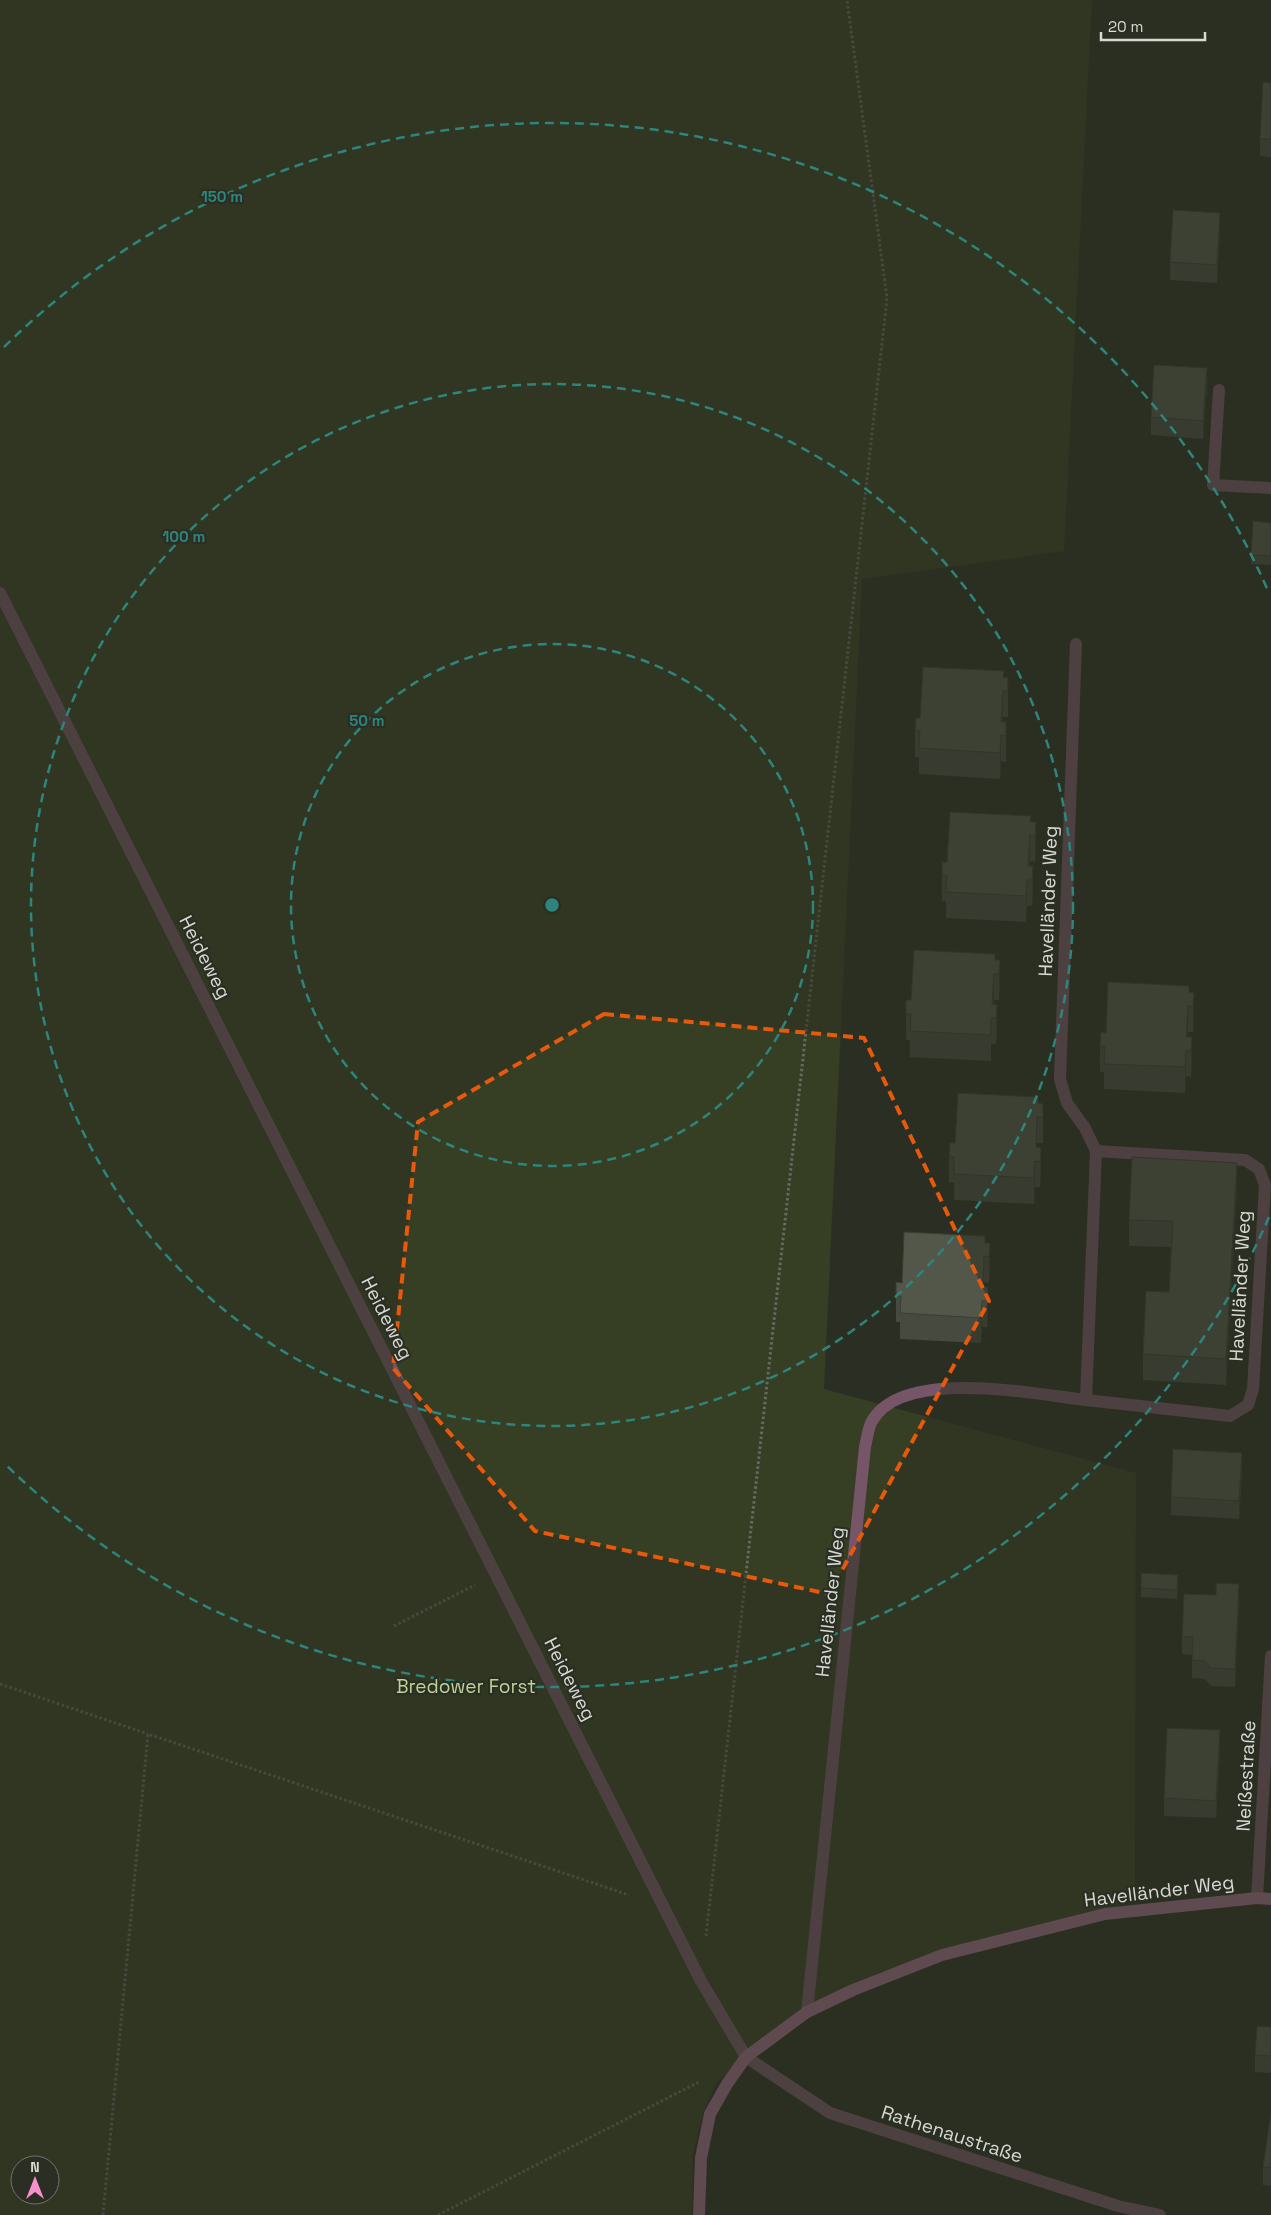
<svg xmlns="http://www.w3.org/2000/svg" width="1271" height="2215" font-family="'Space Grotesk',sans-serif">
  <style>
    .green { fill: #363e23; fill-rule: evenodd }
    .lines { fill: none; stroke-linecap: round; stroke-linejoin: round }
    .path { stroke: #676a60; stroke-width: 3; stroke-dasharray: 2.5 2.5; stroke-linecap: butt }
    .lane { stroke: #755567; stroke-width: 12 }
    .street { stroke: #755567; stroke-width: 12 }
    .secondary { stroke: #9c6a86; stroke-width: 12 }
    .wall { fill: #474b3f }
    .shaded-wall { fill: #393d33 }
    .building { fill: #525749; stroke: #393d33 }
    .marked { fill: none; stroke: #e8590c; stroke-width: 4; stroke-dasharray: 10 6; stroke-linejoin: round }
    .ring { fill: none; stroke: #2d857d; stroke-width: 2.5; stroke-dasharray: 9 6 }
    .labels { text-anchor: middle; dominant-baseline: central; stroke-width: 4.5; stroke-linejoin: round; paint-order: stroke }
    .street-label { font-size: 19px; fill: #d7dad2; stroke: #2b2f23 }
    .park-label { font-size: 19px; fill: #bed297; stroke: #2b2f23 }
    .centre { fill: #2d857d; stroke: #2b2f23; stroke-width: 2.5 }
    .ring-label { font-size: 15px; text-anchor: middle; font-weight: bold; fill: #2d857d; stroke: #2b2f23; stroke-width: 4.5; stroke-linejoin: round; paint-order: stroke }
  </style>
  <rect width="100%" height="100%" fill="#2b2f23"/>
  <!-- green -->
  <path class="green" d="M0 0H1092L1064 551 862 579 824 1389 1136 1473 1135 1896 1105 1914 942 1955 853 1990 746 2057 716 2083 703 2114 693 2154 692 2215H0ZM20 2165H50V2195H20Z"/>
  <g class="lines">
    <!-- path -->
    <g class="path">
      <path d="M394 1626 475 1585"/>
      <path d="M0 1684 148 1734"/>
      <path d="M706 1936 887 298 847 0"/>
      <path d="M103 2215 148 1734 629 1895"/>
      <path d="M438 2215 699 2082"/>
    </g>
    <!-- lane -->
    <g class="lane">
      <path d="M1219 390 1213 485 1271 488"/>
      <path d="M1086 1400 1230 1416 1248 1405 1253 1389 1265 1185 1259 1169 1245 1160 1096 1151"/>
    </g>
    <!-- street -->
    <g class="street">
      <path d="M0 593 701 1981 746 2057 830 2113 1118 2206 1160 2215"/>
      <path d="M1257 1898 1271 1656"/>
      <path d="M807 2012 865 1447C867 1439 868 1428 872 1421 903 1367 1033 1394 1086 1400L1096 1151 1085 1128 1067 1103 1060 1079 1076 644"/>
    </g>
    <!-- secondary -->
    <path class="secondary" d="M699 2215 701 2158 710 2114 727 2084 746 2057 807 2012 853 1990 942 1955 1105 1914 1257 1898 1271 1899"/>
  </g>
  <!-- wall -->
  <g class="wall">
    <path d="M1271 83V157L1260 156V139Z"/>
    <path d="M1220 231 1217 283 1170 280V262Z"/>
    <path d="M1207 386 1203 439 1151 435V417Z"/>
    <path d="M1271 523V565L1251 564V555Z"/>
    <path d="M1004 677 1008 678V717H1003V722H1006V762L1001 761 1000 779 919 774V757H915V731L920 718Z"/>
    <path d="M1031 822H1036V848L1035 862 1030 861 1029 866H1033V892L1032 906H1027L1026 922 946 918V901H942V875L947 862Z"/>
    <path d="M995 960H1000V986L999 1000H994V1005H997V1031L996 1044H991V1061L910 1057V1040H906V1014Z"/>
    <path d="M1189 992 1194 993V1019L1193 1032H1188V1037H1192L1191 1077 1186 1076 1185 1093 1104 1089V1072H1100V1046Z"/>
    <path d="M1038 1103 1043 1104V1143H1037V1147L1041 1148 1040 1187H1035L1034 1204 954 1200V1183L949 1182V1156L955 1143Z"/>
    <path d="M1237 1189 1226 1385 1143 1380V1354L1169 1292 1171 1247 1129 1246V1220Z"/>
    <path d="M985 1243H990V1269L989 1283 984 1282V1287H988V1313L987 1327H982L981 1343 900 1339V1322H896V1296L902 1283Z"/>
    <path d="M1242 1470 1239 1519 1171 1515V1497Z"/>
    <path d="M1141 1573 1178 1584 1177 1599 1141 1597Z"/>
    <path d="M1239 1602 1235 1687 1211 1686 1205 1679 1192 1678V1655L1182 1654V1637Z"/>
    <path d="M1220 1748 1216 1818 1164 1816V1798Z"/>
    <path d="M1271 2027V2073L1255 2072V2055Z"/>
    <path d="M1271 2112V2186L1263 2185V2167Z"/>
  </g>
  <!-- shaded-wall -->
  <g class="shaded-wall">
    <path d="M1220 213V231L1217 283V265Z"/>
    <path d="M1207 368V386L1203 439V421Z"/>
    <path d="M1003 691V717L1002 735 1001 722Z"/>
    <path d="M1001 735V761L1000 779V753Z"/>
    <path d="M1036 822V848L1035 862V836Z"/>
    <path d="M1030 835V861L1029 880 1028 866Z"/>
    <path d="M1033 866V892L1032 906V880Z"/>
    <path d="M1027 880V906L1026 922V896Z"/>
    <path d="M1000 960V986L999 1000V974Z"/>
    <path d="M994 974V1000L993 1018 992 1004Z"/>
    <path d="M1194 993V1019L1193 1032V1006Z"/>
    <path d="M997 1005V1031L996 1044V1018Z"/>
    <path d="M1188 1006V1032L1187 1050 1186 1037Z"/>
    <path d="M1192 1037V1063L1191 1077V1051Z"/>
    <path d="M1186 1050V1076L1185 1093V1067Z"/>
    <path d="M1037 1117V1143L1036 1161V1147Z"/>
    <path d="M1041 1148V1174L1040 1187V1162Z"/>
    <path d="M1035 1161V1187L1034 1204V1178Z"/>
    <path d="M1237 1163V1189L1226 1385V1359Z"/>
    <path d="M990 1243V1269L989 1283V1257Z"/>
    <path d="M984 1256V1282L983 1301V1287Z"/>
    <path d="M988 1287V1313L987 1327V1301Z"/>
    <path d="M982 1301V1327L981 1343V1318Z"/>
    <path d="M1242 1453V1470L1239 1519V1501Z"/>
    <path d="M1239 1584V1602L1235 1687V1669Z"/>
    <path d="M1220 1730V1748L1216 1818V1801Z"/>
  </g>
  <!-- building -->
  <g class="building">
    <path d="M1263 82 1271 83V139H1260Z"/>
    <path d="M1173 210 1220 213 1217 265 1170 262Z"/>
    <path d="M1154 365 1207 368 1203 421 1151 417Z"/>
    <path d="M1253 521 1271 523V556L1251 555Z"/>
    <path d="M923 667 1004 671 1003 677 1008 678V691H1003L1001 722H1006V736L1001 735 1000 753 919 748 920 731H915L916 718H920Z"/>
    <path d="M950 812 1031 816 1030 822H1036L1035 836 1030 835 1028 866H1033L1032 880H1027L1026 896 946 892 947 876 942 875V862H947Z"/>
    <path d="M914 950 995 954V960H1000L999 974H994L992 1004 997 1005 996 1018H991V1035L910 1031 911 1014H906V1000H911Z"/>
    <path d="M1108 982 1189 986V992L1194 993 1193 1006H1188L1186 1037H1192L1191 1051 1186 1050 1185 1067 1104 1064 1105 1046H1100L1101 1032 1106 1033Z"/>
    <path d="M958 1093 1038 1097V1103L1043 1104V1117H1037L1036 1147 1041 1148 1040 1162 1035 1161 1034 1178 954 1174V1157L949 1156 950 1143H955Z"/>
    <path d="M1132 1157 1237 1163 1226 1359 1143 1354 1146 1291 1169 1292 1173 1221 1129 1220Z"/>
    <path d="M904 1232 985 1236V1243H990L989 1257 984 1256 983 1287H988L987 1301H982L981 1318 900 1313 901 1296H896V1282L902 1283Z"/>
    <path d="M1173 1449 1242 1453 1239 1501 1171 1497Z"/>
    <path d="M1141 1573 1178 1575 1177 1590 1141 1588Z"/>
    <path d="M1216 1583 1239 1584 1235 1669 1211 1668 1205 1661 1192 1660 1193 1637H1182L1184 1594 1216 1595Z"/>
    <path d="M1167 1728 1220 1730 1216 1801 1164 1798Z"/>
    <path d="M1257 2026 1271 2027V2056L1255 2055Z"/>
    <path d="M1271 2112V2168L1263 2167Z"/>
  </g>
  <!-- marked area -->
  <path d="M0 0H1271V2215H0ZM604 1014 864 1038 989 1301 829 1594 535 1531 393 1368 418 1122Z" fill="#2b2f23" fill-opacity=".55" fill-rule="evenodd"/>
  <path class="marked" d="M604 1014 864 1038 989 1301 829 1594 535 1531 393 1368 418 1122Z"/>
  <!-- distance rings -->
  <g class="ring">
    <circle cx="552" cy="905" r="261"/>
    <circle cx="552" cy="905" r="521"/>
    <path d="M1269 1217A782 782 0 0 1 4 1463M4 347A782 782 0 0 1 1269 593"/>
  </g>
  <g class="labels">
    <!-- street labels -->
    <g class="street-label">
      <text transform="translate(1048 901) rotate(-88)">Havelländer Weg</text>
      <text transform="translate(205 957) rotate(63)">Heideweg</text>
      <text transform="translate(1240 1286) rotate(-87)">Havelländer Weg</text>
      <text transform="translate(387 1318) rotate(63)">Heideweg</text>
      <text transform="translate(830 1602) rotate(-84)">Havelländer Weg</text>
      <text transform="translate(570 1679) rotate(63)">Heideweg</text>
      <text transform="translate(1246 1776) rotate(-87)">Neißestraße</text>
      <text transform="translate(1159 1891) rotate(-7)">Havelländer Weg</text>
      <text transform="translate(952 2134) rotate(18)">Rathenaustraße</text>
    </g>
    <!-- park labels -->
    <g class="park-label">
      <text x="466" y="1686">Bredower Forst</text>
    </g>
  </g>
  <circle cx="552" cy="905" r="8" class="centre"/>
  <g class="ring-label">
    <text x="222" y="202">150 m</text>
    <text x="184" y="542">100 m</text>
    <text x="367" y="726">50 m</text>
  </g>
  <!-- north arrow -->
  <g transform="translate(35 2180)"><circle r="24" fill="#2b2f23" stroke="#707369"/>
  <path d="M0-4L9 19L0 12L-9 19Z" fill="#f790cd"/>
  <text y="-8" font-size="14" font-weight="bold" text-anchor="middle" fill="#d7dad2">N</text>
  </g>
  <!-- scale -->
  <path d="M1101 32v8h104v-8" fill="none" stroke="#d7dad2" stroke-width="2.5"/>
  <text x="1108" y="32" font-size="15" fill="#d7dad2" stroke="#2b2f23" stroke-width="4" paint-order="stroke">20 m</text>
</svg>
